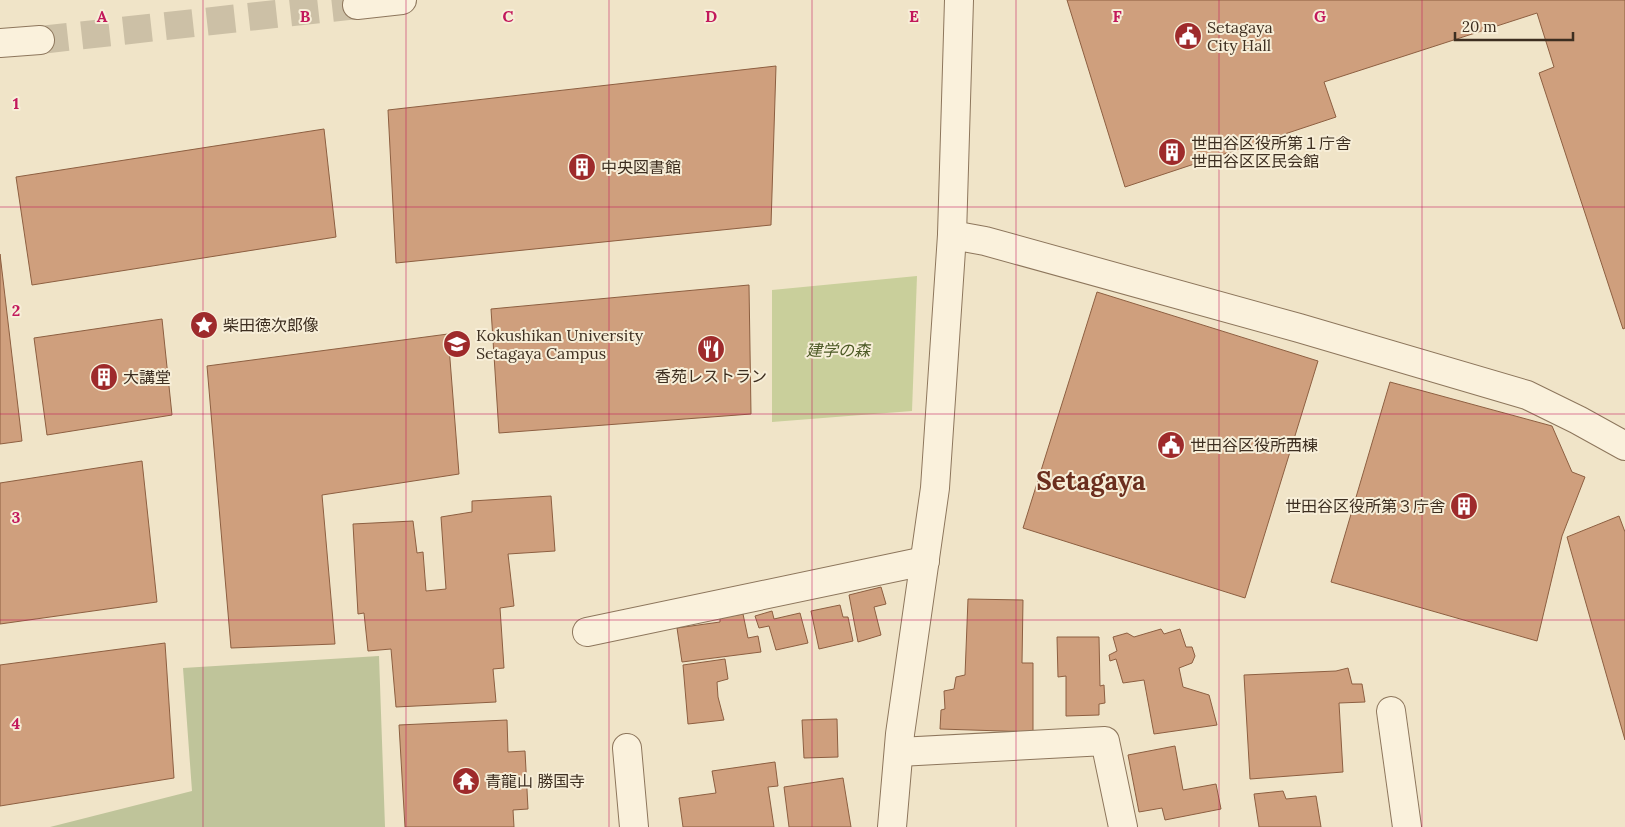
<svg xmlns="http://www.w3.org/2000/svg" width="1625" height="827" font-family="Lora,'Noto Sans JP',serif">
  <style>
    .green { fill: #c9cf9b }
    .cemetery { fill: #bfc49a }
    .building { fill: #cf9f7d; stroke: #8d5f41 }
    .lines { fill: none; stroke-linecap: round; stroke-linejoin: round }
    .minor-tunnel { stroke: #ccc0a6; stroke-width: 28; stroke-dasharray: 28 14; stroke-linecap: butt }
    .minor-casing { stroke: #8d765c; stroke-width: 30 }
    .minor { stroke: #faf1dc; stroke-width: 28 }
    .grid { fill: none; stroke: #c2185b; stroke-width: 1; stroke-opacity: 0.55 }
    .labels { text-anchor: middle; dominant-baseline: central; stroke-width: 4; stroke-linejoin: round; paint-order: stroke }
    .poi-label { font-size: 16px; fill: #3d2e20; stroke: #f7eed8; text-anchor: start }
    .park-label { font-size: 16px; font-style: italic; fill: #4d5a26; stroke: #f7eed8 }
    .town-label { font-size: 26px; font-weight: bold; fill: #6b2e1e; stroke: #f7eed8 }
    .grid-label { font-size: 16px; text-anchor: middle; font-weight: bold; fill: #c2185b; stroke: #f7eed8; stroke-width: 4; stroke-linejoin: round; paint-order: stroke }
  </style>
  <rect width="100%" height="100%" fill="#f0e4c8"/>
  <!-- green -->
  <path class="green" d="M917 276 912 411 772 422V290Z"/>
  <!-- cemetery -->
  <path class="cemetery" d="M379 656 385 827H50L192 791 183 668Z"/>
  <!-- building -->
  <g class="building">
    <path d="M1067 0H1625V328L1623 329 1539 73 1554 67 1537 13 1324 82 1336 117 1125 187Z"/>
    <path d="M776 66 771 225 396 263 388 110Z"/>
    <path d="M324 129 336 237 32 285 16 177Z"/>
    <path d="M0 254 22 441 0 444Z"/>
    <path d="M749 285 751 414 499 433 491 309Z"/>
    <path d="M1097 292 1318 361 1245 598 1023 528Z"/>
    <path d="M162 319 172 415 47 435 34 338Z"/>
    <path d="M448 334 459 474 322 495 335 644 231 648 207 366Z"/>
    <path d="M1390 382 1552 426 1572 472 1585 477 1562 536 1537 641 1331 582Z"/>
    <path d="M142 461 157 602 0 624V483Z"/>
    <path d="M551 496 555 551 508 554 514 606 500 608 504 668 493 669 496 702 396 707 391 649 368 651 364 613 358 614 353 524 413 521 417 553 423 552 426 591 446 589 441 517 472 512V501Z"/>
    <path d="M1619 516 1625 532V740L1567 537Z"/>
    <path d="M881 587 886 604 874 607 881 635 858 642 849 595Z"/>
    <path d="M968 599 1023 600 1022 663H1033V732L940 729 941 710 945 709 944 691 954 689 956 677 965 675Z"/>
    <path d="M840 605 843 617H848L853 641 819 649 811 611Z"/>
    <path d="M772 611 774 619 800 613 808 643 776 650 769 626 759 628 755 616Z"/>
    <path d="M743 614 748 638 758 636 761 652 682 662 677 628 720 622V618Z"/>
    <path d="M1161 629 1164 634 1180 629 1186 647H1192L1195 656 1192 663 1179 668 1183 687 1209 695 1217 725 1154 734 1144 680 1123 683 1116 659 1110 661 1109 655 1117 651 1113 637 1127 633 1134 637Z"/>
    <path d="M1057 637H1099L1100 686 1104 685 1105 703 1099 704V715L1066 716V676L1058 677Z"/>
    <path d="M165 643 174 778 0 806V665Z"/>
    <path d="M725 659 728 679 717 682 718 697 724 720 688 724 683 665Z"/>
    <path d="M1348 668 1352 684H1362L1365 702 1339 703 1343 772 1250 779 1244 675 1336 671Z"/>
    <path d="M837 719 838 757 804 758 802 720Z"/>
    <path d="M507 720 508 752 525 751 528 809 513 810 514 827H405L399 725Z"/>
    <path d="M1175 746 1183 790 1216 784 1221 809 1165 820 1162 808 1139 812 1128 755Z"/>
    <path d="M775 762 778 786 768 787 774 827H683L679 798 716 793 712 771Z"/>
    <path d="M843 778 851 827H789L784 787Z"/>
    <path d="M1283 791 1286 799 1316 796 1321 827H1259L1254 794Z"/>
  </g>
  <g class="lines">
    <!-- minor-tunnel -->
    <path class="minor-tunnel" d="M40 40 357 5"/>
    <!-- minor casing -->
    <g class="minor-casing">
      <g id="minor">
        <path d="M357 5 402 0"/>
        <path d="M0 43 40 40"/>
        <path d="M952 235 985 241 1299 328 1527 395 1578 420 1625 446"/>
        <path d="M587 632 925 561"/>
        <path d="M1391 711 1407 827"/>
        <path d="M627 748 634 827"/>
        <path d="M899 752 1105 741 1123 827"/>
        <path d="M892 827 900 734 935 488 952 235 959 0"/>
      </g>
    </g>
    <!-- minor -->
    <use href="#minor" class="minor"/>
  </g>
  <!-- grid -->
  <path class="grid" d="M203 0V827M406 0V827M609 0V827M812 0V827M1016 0V827M1219 0V827M1422 0V827M0 207H1625M0 414H1625M0 620H1625"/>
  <!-- icons -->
  <defs>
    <g id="civic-disc" transform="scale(1.4375)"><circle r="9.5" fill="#9e2a2b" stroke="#f7eed8"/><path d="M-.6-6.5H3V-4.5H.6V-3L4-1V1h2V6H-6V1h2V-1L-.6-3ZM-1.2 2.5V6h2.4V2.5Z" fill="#fff"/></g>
    <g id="building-disc" transform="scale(1.4375)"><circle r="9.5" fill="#9e2a2b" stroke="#f7eed8"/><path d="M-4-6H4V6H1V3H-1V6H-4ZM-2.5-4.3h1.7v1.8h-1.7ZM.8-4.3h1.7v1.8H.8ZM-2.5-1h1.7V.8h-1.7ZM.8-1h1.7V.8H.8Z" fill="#fff"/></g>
    <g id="sight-disc" transform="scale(1.4375)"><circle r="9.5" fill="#9e2a2b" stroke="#f7eed8"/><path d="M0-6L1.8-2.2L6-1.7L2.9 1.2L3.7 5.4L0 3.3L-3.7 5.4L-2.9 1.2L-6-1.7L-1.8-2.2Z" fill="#fff"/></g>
    <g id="university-disc" transform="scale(1.4375)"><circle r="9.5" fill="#9e2a2b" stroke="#f7eed8"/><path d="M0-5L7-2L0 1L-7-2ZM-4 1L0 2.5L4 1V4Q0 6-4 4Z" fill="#fff"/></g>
    <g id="restaurant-disc" transform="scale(1.4375)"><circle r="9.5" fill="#9e2a2b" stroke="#f7eed8"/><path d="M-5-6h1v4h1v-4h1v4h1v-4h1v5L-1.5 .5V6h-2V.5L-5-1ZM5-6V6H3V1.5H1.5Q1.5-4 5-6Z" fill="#fff"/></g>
    <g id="temple-disc" transform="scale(1.4375)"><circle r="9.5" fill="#9e2a2b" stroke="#f7eed8"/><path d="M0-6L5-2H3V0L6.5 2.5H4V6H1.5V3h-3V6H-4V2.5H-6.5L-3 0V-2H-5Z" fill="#fff"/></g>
  </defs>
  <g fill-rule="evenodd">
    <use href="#civic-disc" x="1188" y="36"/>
    <use href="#building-disc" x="1172" y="152"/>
    <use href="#building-disc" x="582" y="167"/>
    <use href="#sight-disc" x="204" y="325"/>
    <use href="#university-disc" x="457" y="344"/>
    <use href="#restaurant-disc" x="711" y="349"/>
    <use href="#building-disc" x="104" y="377"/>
    <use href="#civic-disc" x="1171" y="445"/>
    <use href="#building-disc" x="1464" y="506"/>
    <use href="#temple-disc" x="466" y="781"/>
  </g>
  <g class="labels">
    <!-- poi labels -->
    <g class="poi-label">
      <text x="1207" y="27">Setagaya<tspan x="1207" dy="18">City Hall</tspan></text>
      <text x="1191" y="143">世田谷区役所第１庁舎<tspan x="1191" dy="18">世田谷区区民会館</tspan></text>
      <text x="601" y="167">中央図書館</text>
      <text x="223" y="325">柴田徳次郎像</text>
      <text x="476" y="335">Kokushikan University<tspan x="476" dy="18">Setagaya Campus</tspan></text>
      <text x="711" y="376" text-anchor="middle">香苑レストラン</text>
      <text x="123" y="377">大講堂</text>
      <text x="1190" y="445">世田谷区役所西棟</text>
      <text x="1445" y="506" text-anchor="end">世田谷区役所第３庁舎</text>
      <text x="485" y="781">青龍山 勝国寺</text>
    </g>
    <!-- park labels -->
    <g class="park-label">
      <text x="838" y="350">建学の森</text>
    </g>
    <!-- town labels -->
    <g class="town-label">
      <text x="1091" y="480">Setagaya</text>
    </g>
  </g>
  <g class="grid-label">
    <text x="102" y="22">A</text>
    <text x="305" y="22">B</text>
    <text x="508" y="22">C</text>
    <text x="711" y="22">D</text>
    <text x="914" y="22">E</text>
    <text x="1117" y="22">F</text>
    <text x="1320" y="22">G</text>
    <text x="16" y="109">1</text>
    <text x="16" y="316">2</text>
    <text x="16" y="523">3</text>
    <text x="16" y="729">4</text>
  </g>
  <!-- scale -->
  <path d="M1455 32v8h118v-8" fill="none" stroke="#3d2e20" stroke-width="2.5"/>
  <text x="1462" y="32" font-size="15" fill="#3d2e20" stroke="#f7eed8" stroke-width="4" paint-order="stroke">20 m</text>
</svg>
